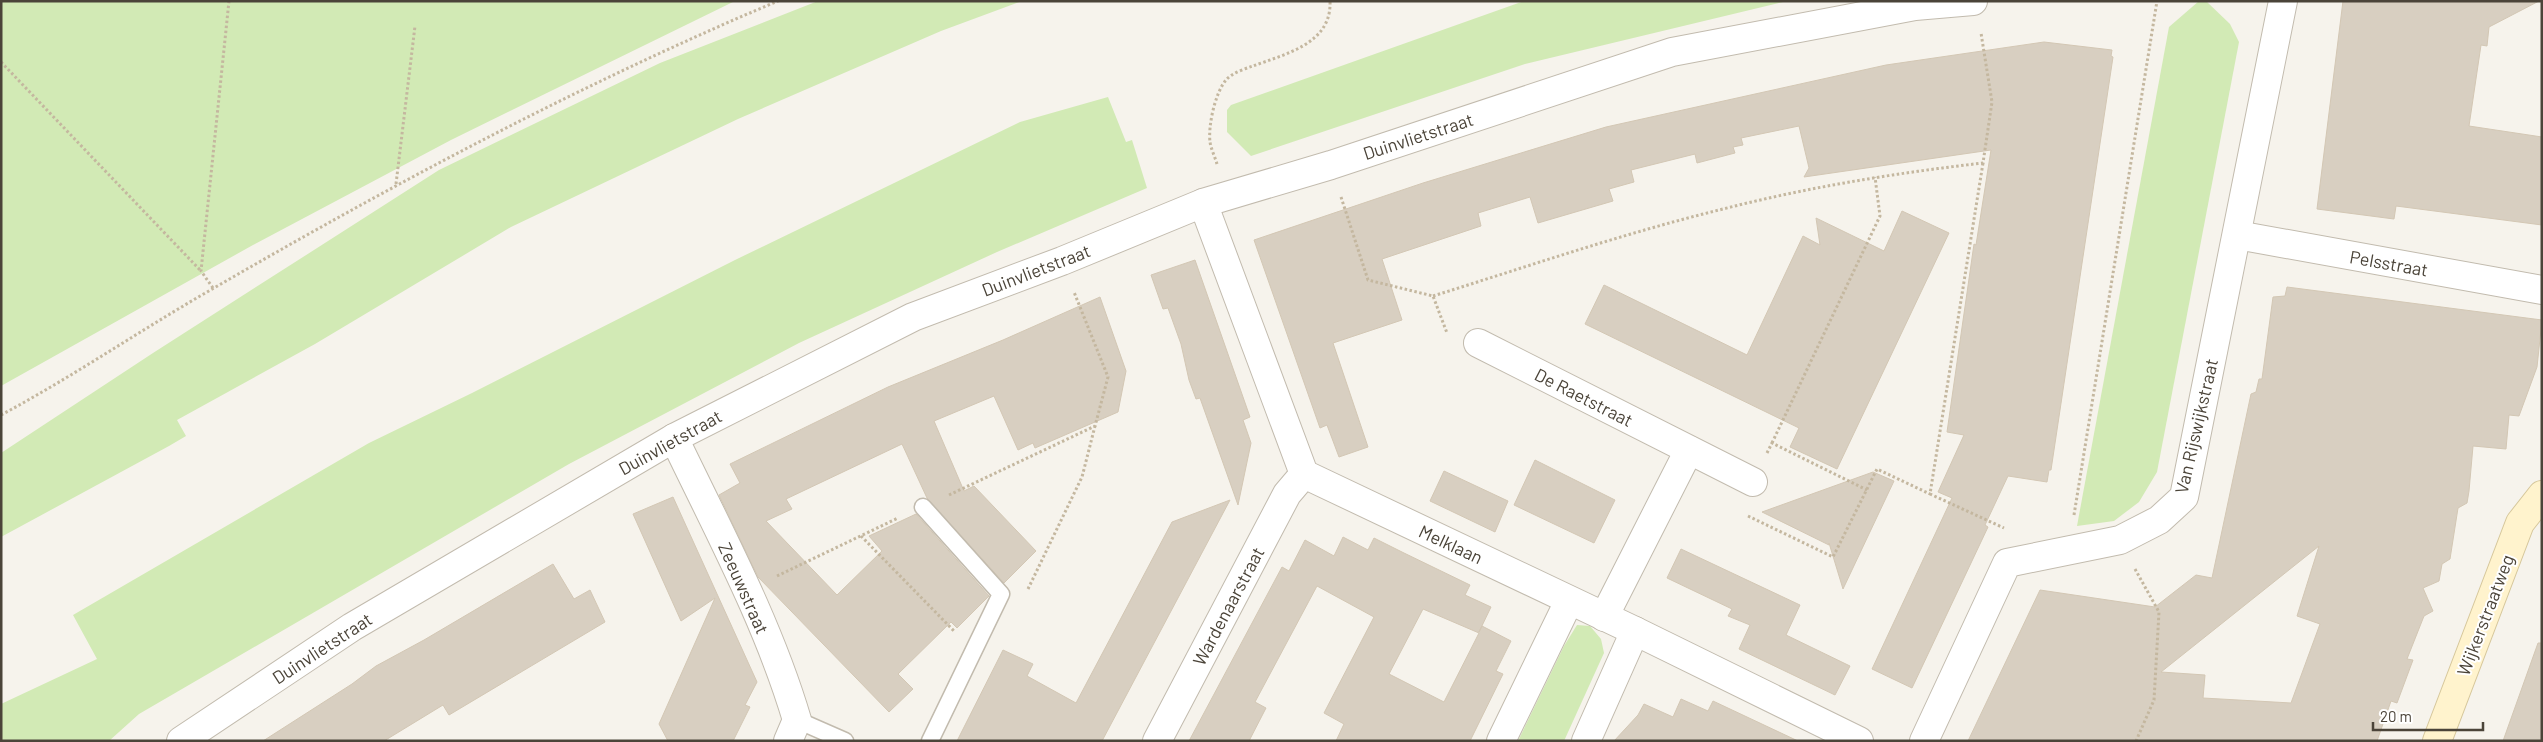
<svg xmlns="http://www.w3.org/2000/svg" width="2543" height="742" font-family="Barlow,sans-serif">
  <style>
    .green { fill: #d2eab5 }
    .building { fill: #d8cfc1; stroke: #d3c7b4; fill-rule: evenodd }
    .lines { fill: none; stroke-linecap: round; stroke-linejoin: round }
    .lane-casing { stroke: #c2bbae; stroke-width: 19 }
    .street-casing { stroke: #c2bbae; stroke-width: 30 }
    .secondary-casing { stroke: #d6c79b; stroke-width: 30 }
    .path { stroke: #c4b79f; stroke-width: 3; stroke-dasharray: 2.5 2.5; stroke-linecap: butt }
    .lane { stroke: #fff; stroke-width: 16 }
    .street { stroke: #fff; stroke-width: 28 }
    .secondary { stroke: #fff3cd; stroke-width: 28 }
    .labels { text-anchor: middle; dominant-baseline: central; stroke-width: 4; stroke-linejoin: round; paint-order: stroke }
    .street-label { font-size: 18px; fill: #4b4439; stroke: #fff }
  </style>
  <rect width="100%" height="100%" fill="#f6f3ec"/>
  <!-- green -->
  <g class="green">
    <path d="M1 1H735L451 140 253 245 1 386Z"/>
    <path d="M818 1H1022L941 31 738 119 511 227 315 344 177 420 186 436 169 446 1 537V453L153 353 439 170 660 63Z"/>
    <path d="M1524 1H1787L1525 64 1251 156 1227 132V110L1231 105Z"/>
    <path d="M2199 1H2206L2230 24 2239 42 2157 472 2139 502 2114 521 2077 526 2169 27Z"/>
    <path d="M1108 97 1126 142 1132 140 1147 188 997 252 799 343 569 464 139 714 109 741H1V704L97 659 73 615 369 443 472 393 735 260 1020 122Z"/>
    <path d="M1577 625 1590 626 1601 639 1604 653 1564 741H1518L1564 646Z"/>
  </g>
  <!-- building -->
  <g class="building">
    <path d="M2343 1H2539L2489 27 2487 46 2481 45 2469 126 2542 137V225L2396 206 2394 219 2317 209Z"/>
    <path d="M2044 42 2112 50 2111 56 2113 57 2051 470H2049L2047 482 2008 476 1985 525 1988 527 1912 688 1872 669 1952 498 1938 492 1964 435 1947 432 1974 244 1976 245 1991 150 1804 177 1809 168 1799 126 1741 138 1743 145 1733 147 1735 153 1697 163 1695 154 1631 170 1634 182 1609 189 1613 201 1538 223 1530 197 1478 213 1481 226 1382 259 1402 320 1333 343 1368 447 1339 457 1327 425 1320 428 1254 240 1423 183 1606 127 1886 65Z"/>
    <path d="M1902 211 1949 233 1837 469 1790 447 1799 428 1585 324 1604 285 1747 355 1803 236 1820 245 1816 218 1884 251Z"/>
    <path d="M1195 260 1250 417 1243 420 1251 443 1238 505 1200 398 1196 399 1189 380 1181 344 1168 308 1163 309 1151 275Z"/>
    <path d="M2287 287 2542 320 2537 367 2519 416 2509 415 2506 449 2473 446 2469 491 2467 503 2458 508 2450 559 2442 564 2439 581 2423 588 2433 611 2424 616 2407 659 2413 660 2397 703 2391 701 2377 741H1968L2040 590 2155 607 2196 575 2212 578 2251 394 2256 392 2259 379H2262L2273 297 2285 296ZM2319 546 2297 616 2320 624 2291 703 2203 698 2205 675 2161 672Z"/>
    <path d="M1100 297 1126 371 1118 412 1035 448 1033 443 1018 450 994 396 934 421 964 491 974 486 1036 551 1004 583 927 498 902 444 786 499 792 509 766 521 837 595 882 551 869 536 916 514 989 596 957 628 951 622 898 674 913 689 889 712 758 577 719 495 740 483 730 464 888 387 1003 340Z"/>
    <path d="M1535 460 1615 500 1594 543 1514 505Z"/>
    <path d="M1444 471 1508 501 1495 532 1430 501Z"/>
    <path d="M1873 472 1894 481 1843 589 1829 543V545L1762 512Z"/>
    <path d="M673 497 757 682 745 705 750 707 733 741H668L659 724 715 598 681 621 633 514Z"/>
    <path d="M1230 500 1102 741H957L1003 650 1033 664 1027 676 1076 703 1172 522Z"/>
    <path d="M1343 537 1368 550 1374 538 1404 553 1470 585 1465 595 1491 607 1479 632 1482 626 1511 641 1496 671 1503 674 1470 741H1336L1344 724 1324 713 1374 617 1317 586 1255 702 1266 708 1249 741H1189L1282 567 1289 571 1305 540 1334 556ZM1423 609 1479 633 1444 702 1389 674Z"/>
    <path d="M1681 549 1800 605 1786 635 1850 666 1835 695 1739 649 1750 625 1728 616 1732 609 1667 578Z"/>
    <path d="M553 564 574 599 590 590 605 622 449 715 443 705 384 741H263L352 684 376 666 424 640Z"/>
    <path d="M2538 643H2542V741H2503Z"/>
    <path d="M1681 699 1708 711 1713 701 1798 741H1614L1638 715 1644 704 1673 717Z"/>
  </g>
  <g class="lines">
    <!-- lane casing -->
    <g class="lane-casing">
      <g id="lane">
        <path d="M923 507 1001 594 930 741"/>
        <path d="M797 720 845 741"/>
      </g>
    </g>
    <!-- street casing -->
    <g class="street-casing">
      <g id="street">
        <path d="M1203 203 1304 474 1635 631 1859 741"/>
        <path d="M2237 235 2542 290"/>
        <path d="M1478 343 1753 482"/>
        <path d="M674 438C718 530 768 622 797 720L788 741"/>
        <path d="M1604 617 1689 450"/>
        <path d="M181 741 352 627 674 438 913 317 1062 261 1203 203 1331 165 1672 52 1915 6 1973 1"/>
        <path d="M1157 741 1287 494 1304 474"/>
        <path d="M1501 741 1569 601"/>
        <path d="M1586 741 1635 631"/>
        <path d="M1924 741 2007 563 2120 540 2159 520 2184 497 2283 1"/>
      </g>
    </g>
    <!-- secondary casing -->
    <g class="secondary-casing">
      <path id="secondary" d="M2437 741 2520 523 2542 495"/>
    </g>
    <!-- path -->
    <g class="path">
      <path d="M1 62 201 271"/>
      <path d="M1983 163 1930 494 2004 528"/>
      <path d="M1217 164C1215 157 1211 149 1210 142 1208 126 1215 93 1226 80 1232 73 1244 69 1253 66 1285 54 1332 44 1330 1"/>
      <path d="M396 184 415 26"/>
      <path d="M1341 197 1368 280 1433 296 1447 333"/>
      <path d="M213 288 201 271 229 1"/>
      <path d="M1433 296C1529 266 1625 233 1723 209 1809 187 1896 173 1983 163L1992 102 1981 33"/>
      <path d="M1 415C74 376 142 329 214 288 397 182 583 83 778 1"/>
      <path d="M1772 443 1880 216 1875 177"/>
      <path d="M1767 453 1772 443 1867 490"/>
      <path d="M949 495 1095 426 1108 377 1074 292"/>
      <path d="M2074 515 2157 1"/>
      <path d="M1748 516 1833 557 1877 469 1930 494"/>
      <path d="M861 536 954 631"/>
      <path d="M2135 569 2159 612 2154 700 2136 741"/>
      <path d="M777 576 898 518"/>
      <path d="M1028 589 1082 477 1095 426"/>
    </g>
    <!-- lane -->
    <use href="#lane" class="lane"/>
    <!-- street -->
    <use href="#street" class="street"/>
    <!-- secondary -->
    <use href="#secondary" class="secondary"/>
  </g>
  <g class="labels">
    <!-- street labels -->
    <g class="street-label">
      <text transform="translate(1418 136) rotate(-18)">Duinvlietstraat</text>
      <text transform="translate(2389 263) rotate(10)">Pelsstraat</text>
      <text transform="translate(1036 270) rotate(-21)">Duinvlietstraat</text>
      <text transform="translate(1584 397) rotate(27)">De Raetstraat</text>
      <text transform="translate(2196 426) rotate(-77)">Van Rijswijkstraat</text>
      <text transform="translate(670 442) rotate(-29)">Duinvlietstraat</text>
      <text transform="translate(1451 544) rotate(25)">Melklaan</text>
      <text transform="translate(744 588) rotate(66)">Zeeuwstraat</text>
      <text transform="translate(1228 606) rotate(-62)">Wardenaarstraat</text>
      <text transform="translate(2485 615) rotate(-69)">Wijkerstraatweg</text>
      <text transform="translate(322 648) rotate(-33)">Duinvlietstraat</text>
    </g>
  </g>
  <!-- border -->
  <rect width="2543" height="742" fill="none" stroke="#4b4439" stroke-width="5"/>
  <!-- scale -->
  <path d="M2373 722v8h110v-8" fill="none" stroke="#4b4439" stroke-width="2.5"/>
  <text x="2380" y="722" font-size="15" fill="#4b4439" stroke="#ffffff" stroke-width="4" paint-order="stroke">20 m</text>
</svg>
